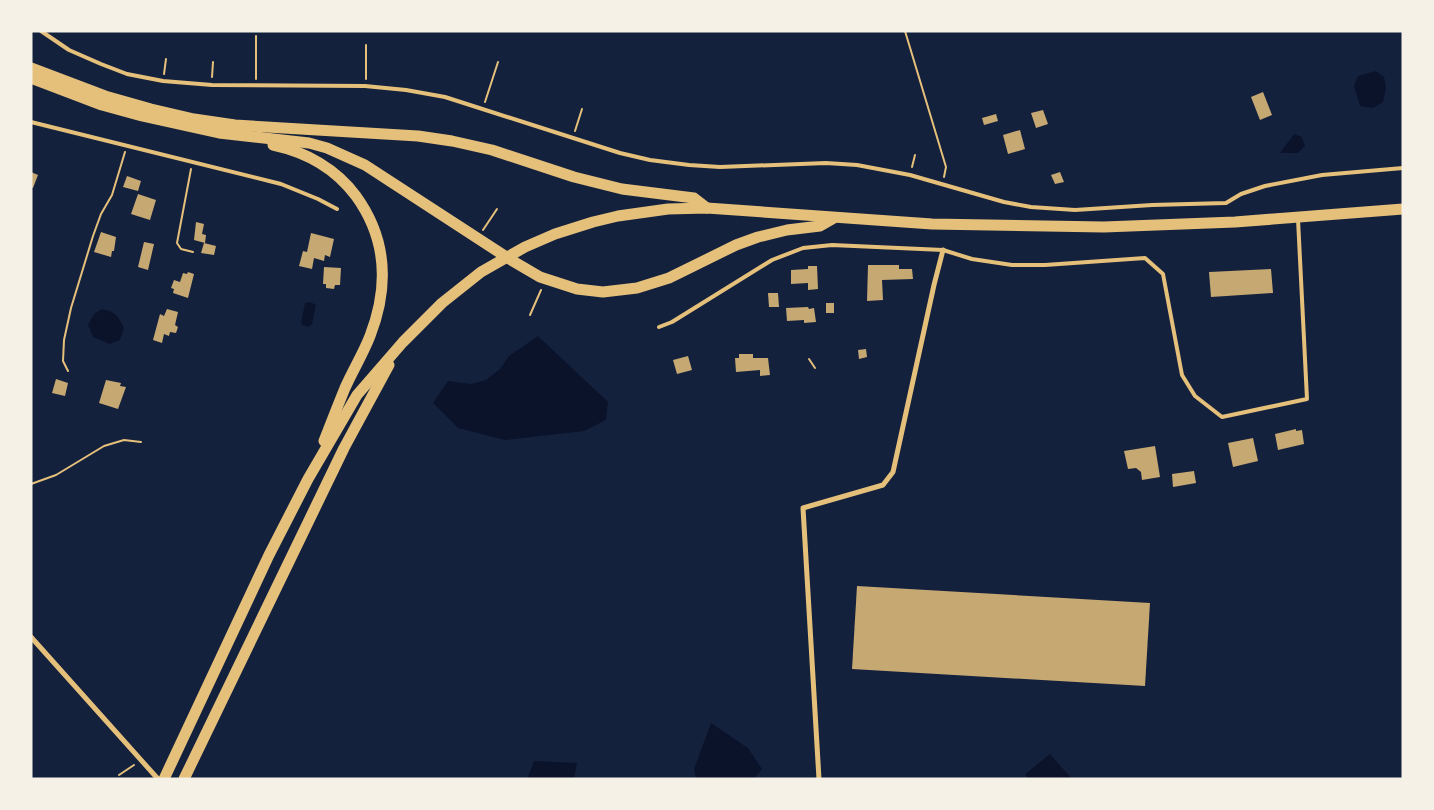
<svg xmlns="http://www.w3.org/2000/svg" width="1434" height="810" font-family="Roboto,sans-serif">
  <style>
    .water { fill: #0b132b }
    .building { fill: #c6a872 }
    .lines { fill: none; stroke-linecap: round; stroke-linejoin: round }
    .path { stroke: #e5c07b; stroke-width: 2 }
    .service { stroke: #e5c07b; stroke-width: 4 }
    .minor { stroke: #e5c07b; stroke-width: 5 }
    .primary { stroke: #e5c07b; stroke-width: 11 }
  </style>
  <rect width="100%" height="100%" fill="#14213d"/>
  <!-- water -->
  <g class="water">
    <path d="M1376 71 1384 77 1386 87 1383 102 1373 108 1360 106 1354 86 1358 76Z"/>
    <path d="M1294 134 1302 137 1305 146 1298 153H1280Z"/>
    <path d="M310 302 316 305 312 324 309 327 302 325 301 323 305 303Z"/>
    <path d="M102 309C116 312 118 316 124 328L120 340 110 344 93 337 88 325 94 314Z"/>
    <path d="M538 336 608 402 606 420 584 431 505 440 458 428 433 403 448 381 471 384 486 380 500 369 509 356Z"/>
    <path d="M711 723 748 748 762 769 754 779H696L694 769Z"/>
    <path d="M1050 754 1072 779H1028L1025 774Z"/>
    <path d="M534 761 577 763 574 779H527Z"/>
  </g>
  <!-- building -->
  <g class="building">
    <path d="M1263 92 1272 115 1260 120 1251 97Z"/>
    <path d="M1043 110 1048 124 1036 128 1031 113Z"/>
    <path d="M996 114 998 121 984 125 982 118Z"/>
    <path d="M1020 130 1025 149 1008 154 1003 135Z"/>
    <path d="M31 172 38 175 33 188 31 187Z"/>
    <path d="M1060 172 1064 182 1055 184 1051 175Z"/>
    <path d="M127 176 141 181 138 191 123 187Z"/>
    <path d="M138 194 156 200 150 220 131 214Z"/>
    <path d="M196 222 204 224 202 234 206 235 205 243 194 240Z"/>
    <path d="M101 232 116 237 114 251H112L111 257 94 252Z"/>
    <path d="M311 233 334 239 330 257 325 255 324 261 314 258 312 269 299 266 303 251 307 252Z"/>
    <path d="M144 242 154 244 148 270 138 267Z"/>
    <path d="M204 243 216 246 214 255 201 253Z"/>
    <path d="M868 265H899V269H912L913 279 882 280 883 300 867 301Z"/>
    <path d="M808 266H817L818 289 808 290V283L791 284V270L808 269Z"/>
    <path d="M324 267 341 268 340 285H335L334 289 326 288V284H323Z"/>
    <path d="M1271 269 1273 293 1211 297 1209 272Z"/>
    <path d="M188 272 194 274 188 298 173 293 174 289 171 288 174 280 180 282 183 273 187 274Z"/>
    <path d="M768 293H778L779 307H769Z"/>
    <rect x="826" y="303" width="8" height="10"/>
    <path d="M808 307 809 309 814 308 816 322 804 323V320L787 321 786 308Z"/>
    <path d="M167 309 178 312 175 325 178 327 176 333 170 332 169 336 164 334 162 343 153 340 160 314 164 316Z"/>
    <path d="M866 349 867 357 859 359 858 350Z"/>
    <path d="M739 354H753V358H768L770 375 760 376V370L736 372 735 358H739Z"/>
    <path d="M688 356 692 370 677 374 673 360Z"/>
    <path d="M56 379 68 383 65 396 52 393Z"/>
    <path d="M106 380 121 383 120 386 126 387 118 409 99 403Z"/>
    <path d="M1296 429V431L1302 430 1304 444 1278 450 1275 434Z"/>
    <path d="M1253 438 1258 461 1233 467 1228 443Z"/>
    <path d="M1155 446 1160 477 1142 480 1141 472 1136 468 1128 469 1124 451Z"/>
    <path d="M1194 471 1196 483 1173 487 1172 474Z"/>
    <path d="M857 586 1150 603 1145 686 852 669Z"/>
  </g>
  <g class="lines">
    <!-- path -->
    <g class="path">
      <path d="M905 31 946 167 944 177"/>
      <path d="M164 74 166 59"/>
      <path d="M212 77 213 62"/>
      <path d="M256 79V36"/>
      <path d="M366 79V45"/>
      <path d="M485 102 498 62"/>
      <path d="M575 131 582 109"/>
      <path d="M912 167 915 155"/>
      <path d="M191 169 177 243 181 249 193 252"/>
      <path d="M483 230 497 209"/>
      <path d="M530 315 541 290"/>
      <path d="M809 359 815 368"/>
      <path d="M68 371 63 361 64 340 71 308 93 236 101 214 112 195 125 152"/>
      <path d="M31 484 56 475 104 446 124 440 141 442"/>
      <path d="M119 775 134 765"/>
    </g>
    <!-- service -->
    <g class="service">
      <path d="M41 31 69 50 101 64 127 74 163 81 212 85 365 86 406 90 445 97 620 153 650 160 689 165 720 167 826 163 857 165 910 175 1004 202 1031 207 1075 210 1152 205 1226 203 1241 194 1265 186 1322 175 1403 168"/>
      <path d="M31 122 281 184 318 199 337 209"/>
      <path d="M659 327 672 322 772 260 803 248 832 245 943 250 972 259 1012 265H1045L1145 258 1163 274 1182 375 1195 396 1222 417 1307 399 1298 219"/>
    </g>
    <!-- minor -->
    <g class="minor">
      <path d="M31 637 158 779"/>
      <path d="M819 779 803 508 883 485 893 472 934 285 943 250"/>
    </g>
    <!-- primary -->
    <g class="primary">
      <path d="M31 68 105 96 151 109 194 119 235 125 418 136 452 141 492 150 574 177 622 189 694 198 707 208"/>
      <path d="M31 78 102 105 142 116 219 133 309 143 327 148 365 165 511 260 540 277 577 289 603 292 637 288 669 278 736 245 758 237 787 230 820 226 834 218"/>
      <path d="M273 145C306 152 336 169 356 196 387 239 389 287 370 336 363 354 353 370 345 388 338 405 331 423 324 441"/>
      <path d="M164 779 269 555 308 479 357 395 403 342 442 303 481 272 525 247 555 234 593 222 618 216 668 209 707 208 932 224 1104 227 1235 222 1403 209"/>
      <path d="M184 779 344 448 389 365"/>
    </g>
  </g>
  <!-- border -->
  <rect width="1434" height="810" fill="none" stroke="#f6f1e7" stroke-width="65"/>
</svg>
